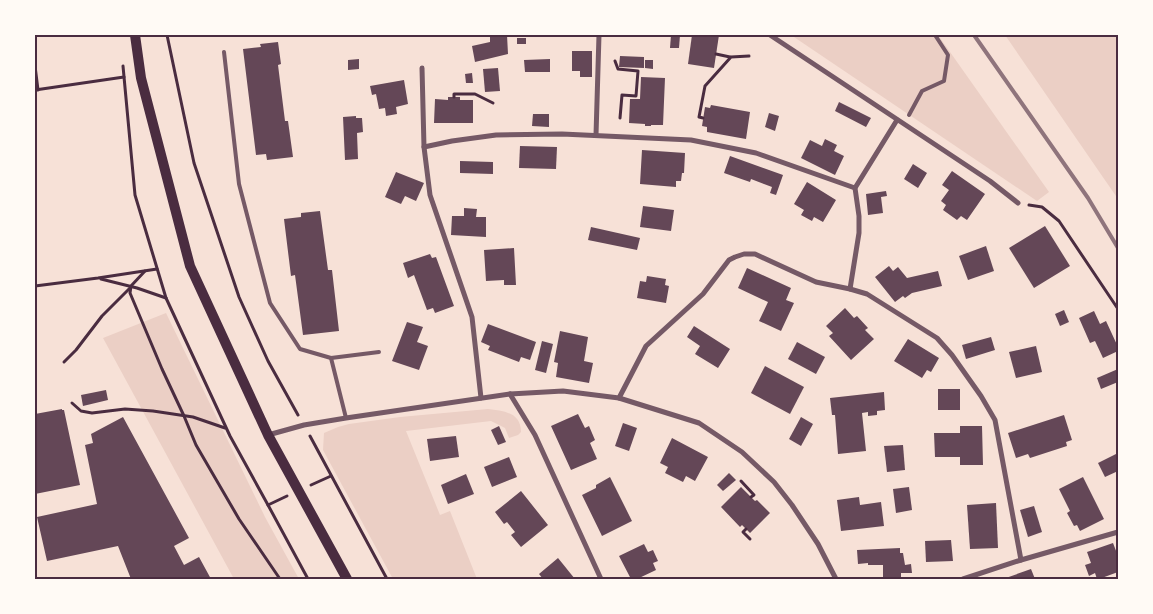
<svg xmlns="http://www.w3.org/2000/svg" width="1153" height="614" font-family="Jost,sans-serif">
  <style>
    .green { fill: #ebcfc5 }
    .building { fill: #644757 }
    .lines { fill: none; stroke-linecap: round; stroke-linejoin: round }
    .path { stroke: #4a2c40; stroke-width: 3 }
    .service { stroke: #755966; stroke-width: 4 }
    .minor { stroke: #755966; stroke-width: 5 }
    .secondary { stroke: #4a2c40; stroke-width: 10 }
    .rail { stroke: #8f747c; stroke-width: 4 }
    .neatline { fill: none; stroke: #4a2c40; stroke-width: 2 }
  </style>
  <rect width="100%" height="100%" fill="#f7e1d7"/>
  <!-- green -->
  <g class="green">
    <path d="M791 35H938L1049 192 1037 201Z"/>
    <path d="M1005 35H1118V199Z"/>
    <path d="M166 313 265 517 299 579H234L103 338Z"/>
    <path d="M488 409C503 411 521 412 521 432L518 435 509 438 505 428 491 421 406 431 440 515 450 511 477 579H393L323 450 324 433 338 427 349 424 400 417Z"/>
  </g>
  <!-- building -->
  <g class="building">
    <path d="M490 35H507L508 54 475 62 472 46 490 42Z"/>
    <path d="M671 35H680L679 48H670Z"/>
    <path d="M692 35H719L714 68 688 64Z"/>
    <rect x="517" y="38" width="9" height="6"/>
    <path d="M278 42 281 64 278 65 285 121H288L293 157 267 160 266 154 256 155 243 49 261 47 260 44Z"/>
    <path d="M572 51H592V77H580V71H572Z"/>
    <path d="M620 56 644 57V68L619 67Z"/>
    <path d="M359 59V69L348 70V60Z"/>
    <path d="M550 59V72H525L524 60Z"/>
    <path d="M645 60H653V69L645 68Z"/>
    <path d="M498 68 500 91 485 92 483 69Z"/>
    <path d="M472 73 473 83H466L465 74Z"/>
    <path d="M641 77 665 78 663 125H651V126H645V124L629 123 630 99H640Z"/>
    <path d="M404 80 408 104 396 107 397 114 386 116 385 108 379 109 376 94 372 95 370 86Z"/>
    <path d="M448 97H460V100H473V123H434L435 99 448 100Z"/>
    <path d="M839 102 871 118 866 127 835 111Z"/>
    <path d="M711 105 750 112 746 139 707 132V127L702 126 705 107 710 108Z"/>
    <path d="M769 113 779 116 775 131 765 127Z"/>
    <path d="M533 114H549V127L532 126Z"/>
    <path d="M356 116V118H362L363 132 357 133 358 159 345 160 343 117Z"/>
    <path d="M825 139 837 145 834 151 844 156 835 175 801 158 810 140 822 146Z"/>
    <path d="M520 146 557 147 556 169 519 168Z"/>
    <path d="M642 150 685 153 684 173H682L681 181H676V187L640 184Z"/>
    <path d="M730 156 783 175 776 195 770 193 772 187 751 179 750 182 724 173Z"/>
    <path d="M460 161 493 162V174L460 173Z"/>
    <path d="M913 164 927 173 918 188 904 179Z"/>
    <path d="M952 171 985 194 967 220 961 216 957 220 943 210 946 205 941 201 949 190 942 185Z"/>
    <path d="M396 172 424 183 416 201 405 196 401 204 385 197Z"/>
    <path d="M807 182 836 200 823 222 814 217 812 221 801 215 804 210 794 204Z"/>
    <path d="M886 191 887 196 881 197 883 213 868 215 866 194Z"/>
    <path d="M643 206 674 210 671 231 640 227Z"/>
    <path d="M464 208 477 209 476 217H486V237L451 235 452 216H464Z"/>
    <path d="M320 211 328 270H332L339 331 303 335 295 275 291 276 284 219 301 217V213Z"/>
    <path d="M1045 226 1070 266 1034 288 1009 248Z"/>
    <path d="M591 227 640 238 637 250 588 240Z"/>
    <path d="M986 246 994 271 968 280 959 256Z"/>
    <path d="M514 248 516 285H504V280L486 281 484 250Z"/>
    <path d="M430 254 432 258 436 257 454 306 435 313 433 308 427 310 414 275 408 278 403 263Z"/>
    <path d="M889 266 893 271 898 267 907 278 938 271 942 286 912 293 905 298 903 296 895 302 875 277Z"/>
    <path d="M747 268 791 288 786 300 794 303 781 331 759 321 768 302 738 288Z"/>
    <path d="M647 276 666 279 665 285 669 286 666 303 637 298 640 281 646 282Z"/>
    <path d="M845 308 854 318 857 316 868 328 865 330 874 339 851 360 829 336 833 333 826 326Z"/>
    <path d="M1064 310 1069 322 1060 326 1055 314Z"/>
    <path d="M1094 311 1100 324 1106 321 1118 347V351L1103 358 1095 341 1090 343 1079 318Z"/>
    <path d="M407 322 423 327 417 342 428 346 419 370 392 361Z"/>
    <path d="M488 324 536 342 530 360 521 357 519 362 488 350 490 346 481 342Z"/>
    <path d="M694 326 730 349 718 368 695 354 700 346 687 337Z"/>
    <path d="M560 331 588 337 584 361 593 363 589 383 556 377 558 363 554 362Z"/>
    <path d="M991 337 995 350 966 359 962 345Z"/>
    <path d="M908 339 939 358 931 372 927 370 922 378 894 361Z"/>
    <path d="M542 341 553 344 546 373 535 370Z"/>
    <path d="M797 342 825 357 816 374 788 359Z"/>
    <path d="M1036 346 1042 372 1016 378 1009 352Z"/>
    <path d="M765 366 804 387 790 414 751 393Z"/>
    <path d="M1118 369V382L1101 389 1097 378Z"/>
    <rect x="938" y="389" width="22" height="21"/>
    <path d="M106 390 108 400 83 406 81 395Z"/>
    <path d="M884 392 885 410 877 411V415L868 416V412L862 413 866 451 838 454 835 415H832L830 398Z"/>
    <path d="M62 409V410H64L80 485 35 494V414Z"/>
    <path d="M578 414 585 428 589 426 595 440 590 443 597 459 571 470 551 426Z"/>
    <path d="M1064 415 1072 440 1066 442 1067 446 1030 458 1028 454 1016 458 1008 433Z"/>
    <path d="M123 417 189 538 174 546 184 565 199 557 211 579H131L118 546 47 561 37 517 97 504 85 445 93 443 91 434Z"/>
    <path d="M801 417 813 424 801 446 789 439Z"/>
    <path d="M623 423 637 428 629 451 615 446Z"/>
    <path d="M499 426 506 442 498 445 491 430Z"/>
    <path d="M960 426H982L983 465H960V457H935L934 433H960Z"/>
    <path d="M456 436 459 457 430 461 427 439Z"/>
    <path d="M672 438 708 457 695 481 686 476 683 482 665 473 668 467 660 463Z"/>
    <path d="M903 445 905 470 887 472 884 446Z"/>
    <path d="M1118 453V471L1105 477 1098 463Z"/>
    <path d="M509 457 517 477 492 487 484 467Z"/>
    <path d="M729 473 736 480 723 491 717 485Z"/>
    <path d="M466 474 474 494 448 504 441 485Z"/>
    <path d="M610 477 632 521 602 536 582 495 596 488V485Z"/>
    <path d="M1083 477 1104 519 1080 531 1077 525 1074 526 1067 513 1070 511 1059 489Z"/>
    <path d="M741 487 755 501 757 500 770 513 750 533 742 525 740 527 721 507Z"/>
    <path d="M909 487 912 510 896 513 893 489Z"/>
    <path d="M521 491 548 525 521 547 511 535 515 532 507 522 504 524 495 512Z"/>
    <path d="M859 497 860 505 881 502 884 526 841 531 837 500Z"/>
    <path d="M996 503 998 548 970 549 967 505Z"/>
    <path d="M1034 506 1042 532 1028 537 1020 510Z"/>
    <path d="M951 540 953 561 926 562 925 541Z"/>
    <path d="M1113 543 1118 556V572L1099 579H1097L1095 573 1089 576 1085 565 1091 563 1087 552Z"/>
    <path d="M644 544 648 552 653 550 658 561 653 563 656 570 637 579H631L619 556Z"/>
    <path d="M900 548V553H903L905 565 911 564 912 573H901V579H877V578L883 577V565H868V563L858 564 857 550Z"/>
    <path d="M558 558 575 579H543L539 574Z"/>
    <path d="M1031 569 1035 579H1003Z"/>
  </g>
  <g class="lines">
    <!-- path -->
    <g class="path">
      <path d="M167 35 194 163 239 297 268 361 298 415"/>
      <path d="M716 54 730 57"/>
      <path d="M615 61 618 69 638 71 636 96 622 95 620 118"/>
      <path d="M35 66 38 90"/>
      <path d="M123 66 135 195 166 298 230 436 268 505 308 579"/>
      <path d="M35 90 124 77"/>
      <path d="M454 97V94H475L493 103"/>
      <path d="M703 118 699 117 705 86 731 57 749 56"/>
      <path d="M1029 205 1042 207 1059 221 1118 309"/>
      <path d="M145 271 131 286 130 293 162 369 184 416 196 445 239 519 280 579"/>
      <path d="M101 279 137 288 166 298"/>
      <path d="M35 286 98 278 157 269"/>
      <path d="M64 362 76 350 102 316 131 287"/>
      <path d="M72 403 81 411 92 413 125 409 153 411 193 417 225 428"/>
      <path d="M310 436 387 579"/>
      <path d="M741 481 754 495 751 497"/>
      <path d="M311 485 331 476"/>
      <path d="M268 505 287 496"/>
      <path d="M746 529 743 532 750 539"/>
    </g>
    <!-- service -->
    <g class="service">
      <path d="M224 52 239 184 270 303 300 349 331 358 346 418"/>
      <path d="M909 115 922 91 944 81 948 55 935 35"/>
      <path d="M331 358 379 352"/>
    </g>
    <!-- minor -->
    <g class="minor">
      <path d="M770 35 990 181 1018 203"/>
      <path d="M422 68 424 147 430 195 472 317 481 398"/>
      <path d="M596 135 599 35"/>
      <path d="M424 147 452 141 496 135 562 134 691 140 756 153 855 188"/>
      <path d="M850 289 859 233V216L855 188 897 120"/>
      <path d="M510 394 535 435 601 579"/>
      <path d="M619 398 646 346 703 294 729 260 735 257 744 254H755L816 282 850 289 867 294 937 338 952 355 981 396 995 420 1021 560"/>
      <path d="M268 435 304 425 346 418 510 394 563 391 619 398 699 423 742 452 774 482 792 505 818 544 836 579"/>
      <path d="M963 579 1021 560 1118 532"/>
    </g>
    <!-- secondary -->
    <path class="secondary" d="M135 35 141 78 190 266 268 435 347 579"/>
    <!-- rail -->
    <path class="rail" d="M974 35 1088 198 1118 248"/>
  </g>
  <!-- border -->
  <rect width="1153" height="614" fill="none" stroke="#fffaf5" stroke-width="72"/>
  <rect x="36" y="36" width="1081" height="542" class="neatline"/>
</svg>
